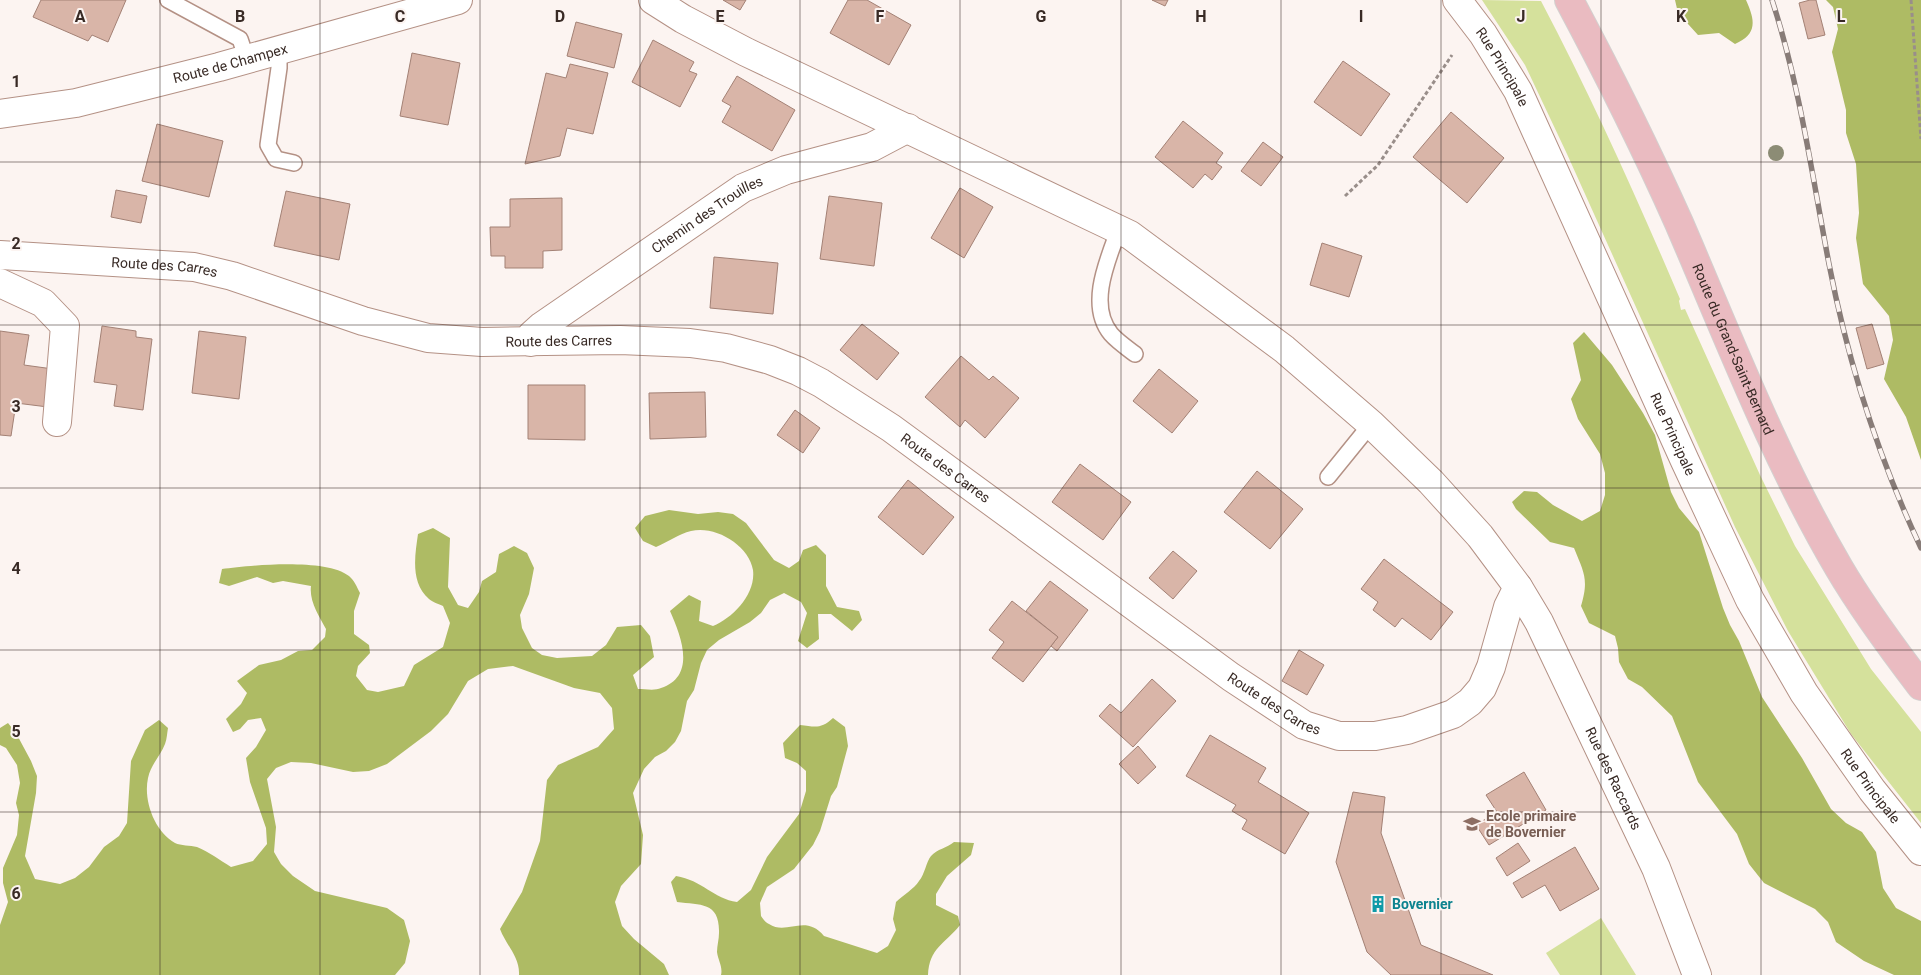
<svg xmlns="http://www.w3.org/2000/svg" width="1921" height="975" font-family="Roboto,sans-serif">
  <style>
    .green { fill: #d5e19c }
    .forest { fill: #aebb64 }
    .building { fill: #d9b5a8; stroke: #a38175 }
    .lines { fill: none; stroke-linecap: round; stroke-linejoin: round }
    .service-casing { stroke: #b49185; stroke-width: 18 }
    .minor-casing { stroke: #b49185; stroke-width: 30 }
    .tertiary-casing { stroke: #b49185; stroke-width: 30 }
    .primary-casing { stroke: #d3d0cf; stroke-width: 30 }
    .path { stroke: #998e8a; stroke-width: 3; stroke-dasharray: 4 2.5; stroke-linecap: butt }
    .service { stroke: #fff; stroke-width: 15 }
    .minor { stroke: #fff; stroke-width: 28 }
    .tertiary { stroke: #fff; stroke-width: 28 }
    .primary { stroke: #eabbc1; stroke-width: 28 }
    .rail-casing { stroke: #887c78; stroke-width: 5.5 }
    .rail { stroke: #fcf4f1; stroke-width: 4; stroke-dasharray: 11; stroke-linecap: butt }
    .tree { fill: #8c8c75 }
    .grid { fill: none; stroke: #382a25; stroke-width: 1; stroke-opacity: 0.55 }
    .labels { text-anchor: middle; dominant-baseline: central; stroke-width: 4; stroke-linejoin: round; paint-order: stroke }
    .street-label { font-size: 14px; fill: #382a25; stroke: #fcf4f1 }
    .education-label { font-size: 14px; font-weight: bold; fill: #785e54; stroke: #fcf4f1; text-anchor: start }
    .culture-label { font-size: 14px; font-weight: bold; fill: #0d838f; stroke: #fcf4f1; text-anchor: start }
    .grid-label { font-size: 16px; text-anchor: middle; font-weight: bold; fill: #382a25; stroke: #fcf4f1; stroke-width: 4; stroke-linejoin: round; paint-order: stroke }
  </style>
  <rect width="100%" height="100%" fill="#fcf4f1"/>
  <!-- green -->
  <g class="green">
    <path d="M1482 0 1541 1C1592 98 1637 198 1680 299L1679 301 1681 310 1685 309 1760 475 1795 546 1871 669 1921 732V823L1851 734 1788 631 1735 527 1567 154 1525 65Z"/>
    <path d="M1601 918 1636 975H1560L1546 953Z"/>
  </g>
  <!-- forest -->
  <g class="forest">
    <path d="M1675 0H1746C1755 20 1758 34 1735 44L1719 33 1698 35 1678 13Z"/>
    <path d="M1826 0H1921V460L1906 417 1884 379 1893 340 1889 316 1863 284 1856 238 1859 213 1856 164 1846 133V110L1832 52 1838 29 1833 7Z"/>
    <path d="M1584 332 1612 365 1643 413 1655 435 1671 492 1679 508 1699 532 1723 608 1730 625 1739 641 1762 697 1802 758 1831 809 1846 823 1862 832 1876 852 1883 888 1896 908 1921 921V975H1894L1864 961 1836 942 1828 922 1815 909 1764 883 1749 864 1737 834 1698 782 1672 716 1642 687 1628 679 1619 662 1618 648 1615 636 1589 623 1581 606C1589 579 1584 573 1574 548L1550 542 1516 509 1512 502 1524 491 1537 492 1553 505 1582 521 1600 511 1605 495V473L1600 454 1578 419 1571 399 1581 380 1573 343Z"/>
    <path d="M669 510 698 514 718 512 733 514 746 523 774 560 789 568 799 561 803 550 816 545 826 555V586L837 607 859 611 862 620 852 631 831 614H818L819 639 807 648 798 641 807 613 801 602 784 593 770 600 761 613 750 622 719 640 707 650 701 663 694 690 687 701 681 731 675 742 666 751 655 757 644 769 633 793 643 835 641 864 621 886 615 902 622 926 634 939 664 964 669 975H519C520 957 506 945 500 929L522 892 540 841 547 780 558 765 598 747 614 729 612 708 600 693 574 688 513 666 488 669 468 681 448 714 431 731 387 764 369 771 353 772 311 763 291 762 276 768 267 779 276 827 274 852 281 864 293 876 315 891 387 908 404 920 410 941 405 963 395 975H0V925L8 902 3 883V868L17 835 19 815 16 803 20 783 17 765 6 748 0 745V728L8 723 16 733 31 761 37 776 36 793 25 856 35 879 60 884 75 878 89 867 104 847 119 836 127 823 131 761 145 730 159 720 168 728C167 733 167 739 165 744 161 755 151 764 148 778 143 801 155 832 175 843 181 846 190 845 197 847 209 852 220 860 231 867L253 861 267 844 266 828 250 782 246 758 256 747 266 730 261 718 248 720 240 729 233 732 226 719 241 704 247 693 237 681 259 665 281 660 298 651 312 650 325 637 326 629C319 616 309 601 311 586L283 581 273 583 257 577 229 586 219 583 222 569C251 565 326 558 349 576 354 580 357 587 360 593L354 611V634L369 645 370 653 358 666 356 676 367 690 378 692 404 686 414 665 443 647 450 623 443 606C439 604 432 602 429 599 410 583 415 555 418 534L433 528 450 538 448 587 458 605 468 608 479 592 482 581 496 572 499 554 514 546 527 553 534 568 529 594 520 615 522 628 532 648 542 655 557 658 592 656 606 645 617 627 641 625 650 636 654 657 633 675 638 689C645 689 655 691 661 688 697 676 681 636 670 611L689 595 701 601 699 621 713 626C733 618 756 594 753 570 749 545 715 525 691 531 679 534 668 542 656 547L643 541 635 528 645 516Z"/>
    <path d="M833 718 845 727 848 746 837 787 831 796 820 831 813 845 794 869 767 887 760 903 761 916C763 919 766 923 769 924 787 936 805 913 824 936L877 953 888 946 896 930 893 919 896 902C903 895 914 889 919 881 925 874 926 862 931 856 937 849 947 848 954 842L974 843 971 855 947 876 936 894V905L958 916 960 925C945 944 929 948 928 975H721C723 967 718 960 717 952 717 946 719 939 719 933 720 902 701 905 677 902L671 882 676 876C702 880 714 899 737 902L751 890 767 857 799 814 806 791V771L797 763 785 758 783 743 800 725C816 727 821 729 833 718Z"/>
  </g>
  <!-- building -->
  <g class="building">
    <path d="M41 0H126L108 42 92 35 88 41 33 17Z"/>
    <path d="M723 0H746L740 10Z"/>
    <path d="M848 0H867L911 25 889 65 830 33Z"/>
    <path d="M1152 0H1168L1165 6Z"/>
    <path d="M1810 0H1816L1825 35 1808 39 1799 3Z"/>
    <path d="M576 22 622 34 614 68 567 56Z"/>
    <path d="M653 40 694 62 689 71 697 74 680 107 632 82Z"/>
    <path d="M412 53 460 63 448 125 400 116Z"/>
    <path d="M1343 61 1390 94 1361 136 1314 102Z"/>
    <path d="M570 64 608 73 593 134 567 128 560 156 525 164 546 73 566 78Z"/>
    <path d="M737 76 795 110 772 151 722 122 731 106 722 101Z"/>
    <path d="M1451 112 1504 158 1467 203 1413 157Z"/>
    <path d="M1183 121 1223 153 1216 163 1222 167 1212 180 1205 174 1193 188 1155 157Z"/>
    <path d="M157 124 223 141 209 197 142 181Z"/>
    <path d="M1263 142 1283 157 1261 186 1241 171Z"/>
    <path d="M960 188 993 207 964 258 931 238Z"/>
    <path d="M116 190 147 196 141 223 111 217Z"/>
    <path d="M286 191 350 204 339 260 274 246Z"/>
    <path d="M829 196 882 203 874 266 820 259Z"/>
    <path d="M562 198V250L543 251V268H505V256H491L490 227H510V199Z"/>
    <path d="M1322 243 1362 256 1349 297 1310 285Z"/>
    <path d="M714 257 778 263 773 314 710 308Z"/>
    <path d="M862 324 899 353 877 380 840 350Z"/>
    <path d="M1872 324 1884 364 1867 369 1856 328Z"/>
    <path d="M102 326 136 331V337L152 339 143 410 114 406 117 385 94 382Z"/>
    <path d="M0 331 29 335 24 365 53 369 48 407 16 403 11 436 0 435Z"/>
    <path d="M199 331 246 337 239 399 192 393Z"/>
    <path d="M961 356 989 380 993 376 1019 398 985 438 965 420 960 427 925 397Z"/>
    <path d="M1159 369 1198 401 1172 433 1133 401Z"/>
    <path d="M528 385H585V440L528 439Z"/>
    <path d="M705 392 706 437 650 439 649 393Z"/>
    <path d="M795 410 820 428 803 453 777 435Z"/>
    <path d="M1080 464 1131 502 1103 540 1052 502Z"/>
    <path d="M1257 471 1303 509 1270 549 1224 512Z"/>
    <path d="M908 480 954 517 923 555 878 517Z"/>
    <path d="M1173 551 1197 571 1173 599 1149 578Z"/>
    <path d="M1384 559 1453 612 1431 640 1402 618 1395 627 1373 610 1378 602 1361 589Z"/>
    <path d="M1050 581 1088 610 1057 651 1051 646 1058 637 1026 611Z"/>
    <path d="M1012 601 1058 637 1023 682 992 658 1004 642 989 630Z"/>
    <path d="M1299 650 1324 665 1307 695 1282 681Z"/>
    <path d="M1152 679 1176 701 1133 747 1099 716 1110 704 1121 713Z"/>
    <path d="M1210 735 1266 768 1258 782 1309 813 1285 854 1242 829 1247 820 1232 811 1236 805 1186 776Z"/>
    <path d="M1138 746 1156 767 1138 784 1119 764Z"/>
    <path d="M1524 772 1546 810 1489 845 1476 825 1497 812 1486 795Z"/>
    <path d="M1353 792 1385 797 1381 833 1421 945 1493 975H1391L1367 952 1336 862Z"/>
    <path d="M1518 843 1530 861 1507 876 1496 858Z"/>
    <path d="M1575 847 1599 889 1560 911 1545 885 1522 898 1513 883Z"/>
  </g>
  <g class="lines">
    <!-- service casing -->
    <g class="service-casing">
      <g id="service">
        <path d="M168 0 240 39 247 60"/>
        <path d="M279 51V68L268 145 276 159 294 163"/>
        <path d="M1119 229C1108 259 1087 305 1111 334 1117 341 1127 348 1135 354"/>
        <path d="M1328 477 1371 424"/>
      </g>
    </g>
    <!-- minor casing -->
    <g class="minor-casing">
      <g id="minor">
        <path id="s1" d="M1457 0 1483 34 1518 91 1685 461 1750 600 1804 693 1872 790 1921 851"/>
        <path id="s2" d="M0 255 194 267 232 276 363 321 428 338 482 342 620 340 690 343 726 348 770 360 798 371 821 383 891 428 1231 677 1304 725 1339 736H1375L1407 730 1453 714 1470 702 1482 688 1491 667 1508 607 1518 587 1480 536 1431 482 1371 424 1284 349 1130 235 746 52 683 19 653 0"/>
        <path d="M0 283 43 303 65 326 57 422"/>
        <path id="s3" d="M531 342 532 335 542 326 743 188 786 170 872 147 908 128"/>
      </g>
    </g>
    <!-- tertiary casing -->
    <g class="tertiary-casing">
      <g id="tertiary">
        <path id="s4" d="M0 114 76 103 219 67 458 0"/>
        <path id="s5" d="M1518 587 1539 622 1656 868 1697 975"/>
      </g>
    </g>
    <!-- primary casing -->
    <g class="primary-casing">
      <g id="primary">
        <path id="s6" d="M1569 0C1608 73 1645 147 1679 223 1729 339 1775 459 1839 568 1863 609 1892 648 1921 686"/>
      </g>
    </g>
    <!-- path -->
    <g class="path">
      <path d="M1911 0 1921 139"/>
      <path d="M1345 196 1378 165 1452 55"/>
    </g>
    <!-- service -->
    <use href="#service" class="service"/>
    <!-- minor -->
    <use href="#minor" class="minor"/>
    <!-- tertiary -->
    <use href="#tertiary" class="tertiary"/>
    <!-- primary -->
    <use href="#primary" class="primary"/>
    <!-- rail casing -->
    <g class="rail-casing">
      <path id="rail" d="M1772 0C1800 86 1812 175 1829 264 1848 362 1878 457 1921 548"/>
    </g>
    <!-- rail -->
    <use href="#rail" class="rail"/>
  </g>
  <!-- trees -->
  <circle class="tree" cx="1776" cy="153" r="8"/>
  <!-- grid -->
  <path class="grid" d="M160 0V975M320 0V975M480 0V975M640 0V975M800 0V975M960 0V975M1121 0V975M1281 0V975M1441 0V975M1601 0V975M1761 0V975M0 162H1921M0 325H1921M0 488H1921M0 650H1921M0 812H1921"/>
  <!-- icons -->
  <defs>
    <g id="school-bare" transform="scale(1.35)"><path d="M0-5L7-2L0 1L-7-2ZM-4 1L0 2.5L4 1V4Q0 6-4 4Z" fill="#8d6e63" stroke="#fcf4f1" stroke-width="2.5" paint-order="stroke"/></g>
    <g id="building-bare" transform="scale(1.35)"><path d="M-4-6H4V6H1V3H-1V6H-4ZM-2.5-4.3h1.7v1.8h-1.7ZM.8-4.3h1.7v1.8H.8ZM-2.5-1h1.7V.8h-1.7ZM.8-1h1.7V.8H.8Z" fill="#0f9aa8" stroke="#fcf4f1" stroke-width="2.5" paint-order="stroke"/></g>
  </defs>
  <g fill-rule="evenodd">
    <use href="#school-bare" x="1472" y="824"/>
    <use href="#building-bare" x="1378" y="904"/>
  </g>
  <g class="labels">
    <!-- street labels -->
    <g class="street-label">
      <text stroke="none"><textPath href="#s4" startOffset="236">Route de Champex</textPath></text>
      <text stroke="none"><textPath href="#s1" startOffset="81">Rue Principale</textPath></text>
      <text stroke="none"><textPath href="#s3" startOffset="220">Chemin des Trouilles</textPath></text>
      <text stroke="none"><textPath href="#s2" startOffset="165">Route des Carres</textPath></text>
      <text stroke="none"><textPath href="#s2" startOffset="570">Route des Carres</textPath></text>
      <text stroke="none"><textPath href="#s6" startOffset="386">Route du Grand-Saint-Bernard</textPath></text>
      <text stroke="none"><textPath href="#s1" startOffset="486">Rue Principale</textPath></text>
      <text stroke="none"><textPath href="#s2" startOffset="990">Route des Carres</textPath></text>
      <text stroke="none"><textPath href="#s2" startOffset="1395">Route des Carres</textPath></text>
      <text stroke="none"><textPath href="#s5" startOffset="214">Rue des Raccards</textPath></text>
      <text stroke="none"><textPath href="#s1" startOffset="891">Rue Principale</textPath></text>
    </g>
    <!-- education labels -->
    <g class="education-label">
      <text x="1486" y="816">Ecole primaire<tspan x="1486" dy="16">de Bovernier</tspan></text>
    </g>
    <!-- culture labels -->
    <g class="culture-label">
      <text x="1392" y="904">Bovernier</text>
    </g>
  </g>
  <g class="grid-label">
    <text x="80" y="22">A</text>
    <text x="240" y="22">B</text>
    <text x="400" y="22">C</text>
    <text x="560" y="22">D</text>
    <text x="720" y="22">E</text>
    <text x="880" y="22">F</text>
    <text x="1041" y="22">G</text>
    <text x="1201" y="22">H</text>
    <text x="1361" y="22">I</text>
    <text x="1521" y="22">J</text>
    <text x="1681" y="22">K</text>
    <text x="1841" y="22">L</text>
    <text x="16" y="87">1</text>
    <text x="16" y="249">2</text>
    <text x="16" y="412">3</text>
    <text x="16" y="574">4</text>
    <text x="16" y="737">5</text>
    <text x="16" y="899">6</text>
  </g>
</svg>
